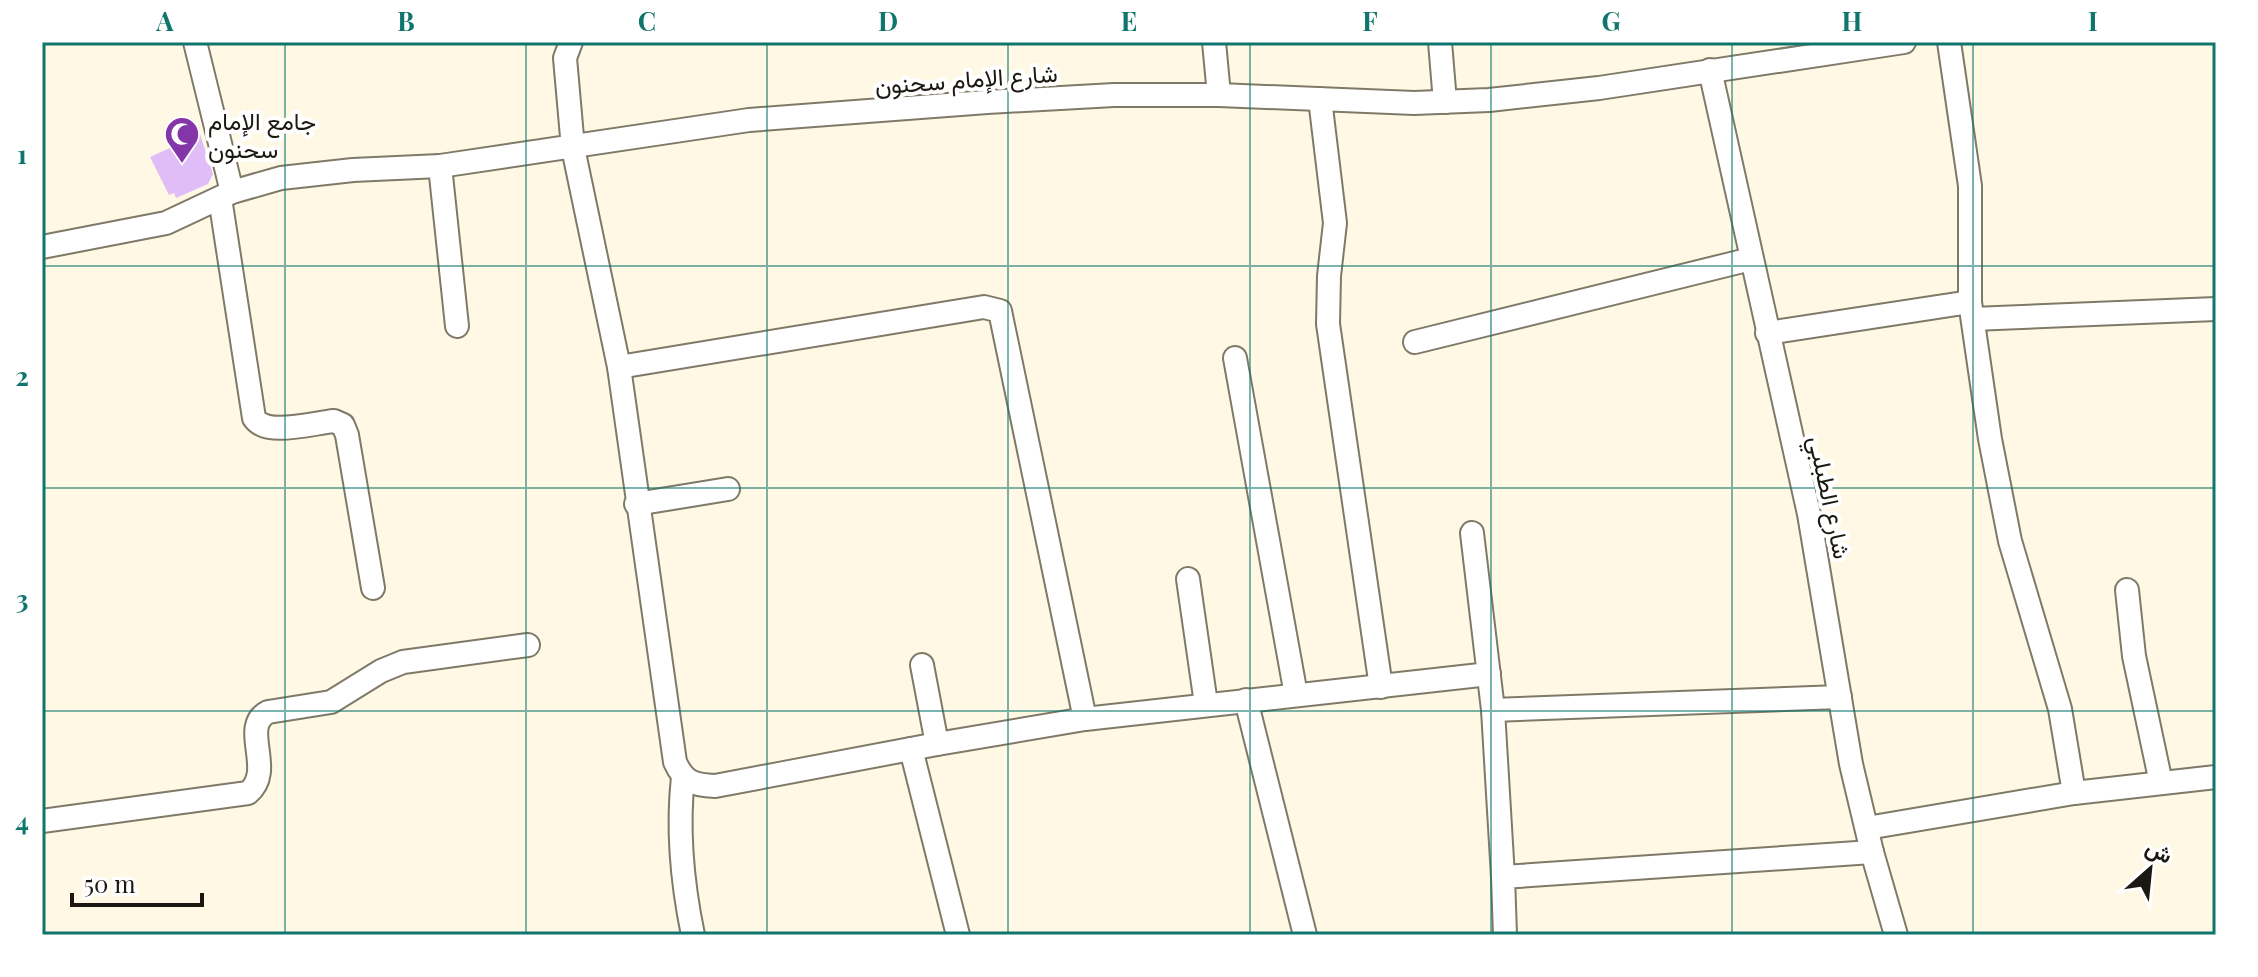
<svg xmlns="http://www.w3.org/2000/svg" width="2258" height="977" font-family="'Playfair Display',Vazirmatn,serif">
  <style>
    .building { fill: #e1bdf7 }
    .lines { fill: none; stroke-linecap: round; stroke-linejoin: round }
    .minor-casing { stroke: #7f7968; stroke-width: 26 }
    .minor { stroke: #fff; stroke-width: 22 }
    .grid { fill: none; stroke: #0f766e; stroke-width: 2; stroke-opacity: 0.55 }
    .labels { text-anchor: middle; dominant-baseline: central; stroke-width: 8; stroke-linejoin: round; paint-order: stroke }
    .street-label { font-size: 24px; fill: #1b1812; stroke: #fff }
    .poi-label { font-size: 24px; fill: #1b1812; stroke: #fff; text-anchor: start }
    .neatline { fill: none; stroke: #0f766e; stroke-width: 3 }
    .grid-label { font-size: 26px; text-anchor: middle; font-weight: bold; fill: #0f766e }
  </style>
  <rect width="100%" height="100%" fill="#fff8e5"/>
  <!-- building -->
  <path class="building" d="M200 134 213 174 208 184 176 198 174 193 169 195 150 157Z"/>
  <g class="lines">
    <!-- minor casing -->
    <g class="minor-casing">
      <g id="minor">
        <path d="M195 42 232 192"/>
        <path d="M571 42 565 58 573 148 619 367 675 762C684 782 693 785 715 786L937 744 1085 719 1489 674"/>
        <path d="M1214 42 1219 95"/>
        <path d="M1440 42 1445 102"/>
        <path d="M1949 42 1970 186V302L1990 439 2010 541 2060 709 2074 793"/>
        <path d="M1710 70 1809 514 1851 764 1872 852 1896 935"/>
        <path d="M1320 99 1335 223 1329 276 1328 324 1381 687"/>
        <path d="M440 166 457 326"/>
        <path d="M220 198 254 418C266 437 313 423 334 421L343 425 347 435 373 588"/>
        <path d="M42 247 166 223 232 192 281 178 353 170 440 166 749 120 987 102 1114 95H1219L1414 103 1489 100 1599 88 1904 42"/>
        <path d="M1973 319 2216 309"/>
        <path d="M1767 333 1970 302"/>
        <path d="M1415 342 1751 259"/>
        <path d="M1235 358 1296 695"/>
        <path d="M619 367 984 307 1000 311 1085 719"/>
        <path d="M636 504 728 489"/>
        <path d="M1472 533 1493 710 1840 697"/>
        <path d="M1188 579 1206 704"/>
        <path d="M2127 590 2134 656 2161 783"/>
        <path d="M922 665 937 744"/>
        <path d="M1246 700 1305 935"/>
        <path d="M1493 710 1503 877"/>
        <path d="M911 749 958 935"/>
        <path d="M683 777C677 831 682 882 693 935"/>
        <path d="M42 821 248 793C276 770 239 727 268 712L331 702 381 671 403 662 528 645"/>
        <path d="M1867 828 2074 793 2216 777"/>
        <path d="M1505 935 1503 877 1872 852"/>
      </g>
    </g>
    <!-- minor -->
    <use href="#minor" class="minor"/>
  </g>
  <!-- grid -->
  <path class="grid" d="M285 42V935M526 42V935M767 42V935M1008 42V935M1250 42V935M1491 42V935M1732 42V935M1973 42V935M42 266H2216M42 488H2216M42 711H2216"/>
  <!-- icons -->
  <defs>
    <g id="mosque-pin" transform="scale(1.8)"><path d="M0 17L-7.5 6A9.5 9.5 0 1 1 7.5 6Z" fill="#8336a8" stroke="#fff"/><path d="M3.5-4.9A6 6 0 1 0 3.5 4.9A5 5 0 1 1 3.5-4.9Z" fill="#fff"/></g>
  </defs>
  <g fill-rule="evenodd">
    <use href="#mosque-pin" x="182" y="134"/>
  </g>
  <g class="labels">
    <!-- street labels -->
    <g class="street-label">
      <text transform="translate(966 78) rotate(-4)">شارع الإمام سحنون</text>
      <text transform="translate(1831 497) rotate(78)">شارع الطبلبي</text>
    </g>
    <!-- poi labels -->
    <g class="poi-label">
      <text x="208" y="120">جامع الإمام<tspan x="208" dy="28">سحنون</tspan></text>
    </g>
  </g>
  <!-- border -->
  <rect width="2258" height="977" fill="none" stroke="#ffffff" stroke-width="88"/>
  <!-- north arrow -->
  <g transform="translate(2150 869) rotate(27)" stroke="#ffffff" stroke-width="6" paint-order="stroke">
  <path d="M0-6L14 30L0 20L-14 30Z" fill="#1b1812"/>
  <text y="-12" font-size="22" font-weight="bold" text-anchor="middle" fill="#1b1812">ش</text>
  </g>
  <!-- scale -->
  <path d="M72 893v12h130v-12" fill="none" stroke="#1b1812" stroke-width="4"/>
  <text x="84" y="893" font-size="24" fill="#1b1812" stroke="#ffffff" stroke-width="6" paint-order="stroke">50 m</text>
  <rect x="44" y="44" width="2170" height="889" class="neatline"/>
  <g class="grid-label">
    <text x="165" y="31">A</text>
    <text x="406" y="31">B</text>
    <text x="647" y="31">C</text>
    <text x="888" y="31">D</text>
    <text x="1129" y="31">E</text>
    <text x="1370" y="31">F</text>
    <text x="1611" y="31">G</text>
    <text x="1852" y="31">H</text>
    <text x="2093" y="31">I</text>
    <text x="22" y="164">1</text>
    <text x="22" y="386">2</text>
    <text x="22" y="609">3</text>
    <text x="22" y="831">4</text>
  </g>
</svg>
